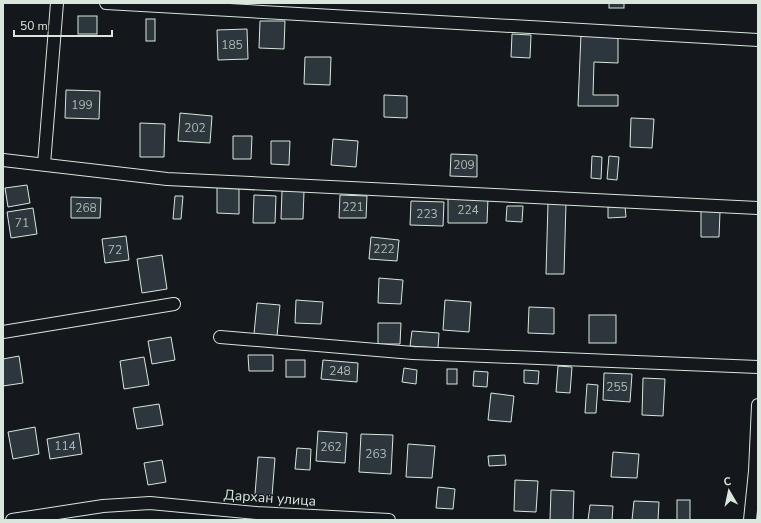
<svg xmlns="http://www.w3.org/2000/svg" width="761" height="523" font-family="'Nunito Sans',sans-serif">
  <style>
    .building { fill: #2c363c; stroke: #d8e6dc }
    .lines { fill: none; stroke-linecap: round; stroke-linejoin: round }
    .minor-casing { stroke: #d8e6dc; stroke-width: 14 }
    .minor { stroke: #14181c; stroke-width: 12 }
    .labels { text-anchor: middle; dominant-baseline: central; stroke-width: 3; stroke-linejoin: round; paint-order: stroke }
    .number-label { font-size: 12px; fill: #adbab4 }
    .street-label { font-size: 14px; fill: #d8e6dc; stroke: #14181c }
  </style>
  <rect width="100%" height="100%" fill="#14181c"/>
  <!-- building -->
  <g class="building">
    <rect x="609" y="3" width="15" height="5"/>
    <rect x="78" y="16" width="19" height="18"/>
    <rect x="146" y="19" width="9" height="22"/>
    <path d="M260 21H285L284 49 259 48Z"/>
    <path d="M247 29 248 59 218 60 217 30Z"/>
    <path d="M512 34 531 35 530 58 511 57Z"/>
    <path d="M581 34 618 35V63L594 62 593 95H618V106H578Z"/>
    <path d="M305 57H331L330 85 304 84Z"/>
    <path d="M66 90 100 91 99 119 65 118Z"/>
    <path d="M384 95 407 96V118L384 117Z"/>
    <path d="M180 113 212 116 210 143 178 141Z"/>
    <path d="M631 118 654 119 652 148 630 147Z"/>
    <path d="M140 123 165 124 164 157H140Z"/>
    <path d="M233 136H252L251 159H233Z"/>
    <path d="M333 139 358 141 356 167 331 165Z"/>
    <path d="M271 141H290L289 165 271 164Z"/>
    <path d="M451 154 477 155V177L450 176Z"/>
    <path d="M592 156 602 157 601 179 591 178Z"/>
    <path d="M609 156 619 157 617 180 607 179Z"/>
    <path d="M27 185 30 203 8 207 5 188Z"/>
    <path d="M217 185 239 186V214L217 213Z"/>
    <path d="M282 191H304L303 219H281Z"/>
    <path d="M254 195 276 196 275 223H253Z"/>
    <path d="M340 195 367 196 366 218H339Z"/>
    <path d="M175 196H183L181 219H173Z"/>
    <path d="M71 197 101 198 100 218H71Z"/>
    <path d="M448 197 488 198 487 223H448Z"/>
    <path d="M411 201 444 202 443 226 410 225Z"/>
    <path d="M548 203H566L564 274H546Z"/>
    <path d="M507 206H523L522 222 506 221Z"/>
    <path d="M625 206 626 217 608 218V207Z"/>
    <path d="M33 208 37 234 11 238 7 212Z"/>
    <path d="M701 211 720 212 719 237H701Z"/>
    <path d="M126 236 129 260 105 263 102 239Z"/>
    <path d="M371 237 399 240 397 261 369 259Z"/>
    <path d="M162 255 167 289 142 293 137 259Z"/>
    <path d="M379 278 403 280 401 304 378 303Z"/>
    <path d="M296 300 323 302 321 324 295 323Z"/>
    <path d="M445 300 471 302 469 332 443 330Z"/>
    <path d="M257 303 280 305 277 336 254 334Z"/>
    <path d="M529 307 554 308V334L528 333Z"/>
    <rect x="589" y="315" width="27" height="28"/>
    <path d="M378 323H401L400 344H378Z"/>
    <path d="M412 331 439 333 438 348 410 346Z"/>
    <path d="M171 337 175 360 152 364 148 341Z"/>
    <path d="M248 355H273V371H249Z"/>
    <path d="M19 356 23 383 3 386V359Z"/>
    <path d="M144 357 149 385 124 389 120 361Z"/>
    <rect x="286" y="360" width="19" height="17"/>
    <path d="M323 360 358 363 357 382 321 379Z"/>
    <path d="M558 366 572 367 570 393 556 392Z"/>
    <path d="M404 368 417 370 416 384 402 382Z"/>
    <rect x="447" y="369" width="10" height="15"/>
    <path d="M524 370 539 371 538 384 524 383Z"/>
    <path d="M474 371 488 372 487 387 473 386Z"/>
    <path d="M604 373 632 374 630 402 603 400Z"/>
    <path d="M643 378 665 379 663 416 642 415Z"/>
    <path d="M587 384 598 385 596 413H585Z"/>
    <path d="M491 393 514 396 511 422 488 420Z"/>
    <path d="M159 404 163 425 137 429 133 408Z"/>
    <path d="M35 427 39 454 13 459 8 432Z"/>
    <path d="M318 431 347 433 345 463 316 461Z"/>
    <path d="M79 433 82 454 50 459 47 439Z"/>
    <path d="M361 434 393 435 391 474 359 472Z"/>
    <path d="M408 444 435 446 432 478 406 477Z"/>
    <path d="M297 448 311 449 310 470 295 469Z"/>
    <path d="M613 452 639 454 637 478 611 477Z"/>
    <path d="M505 455 506 465 489 466 488 456Z"/>
    <path d="M258 457 275 458 272 496 255 494Z"/>
    <path d="M162 460 166 482 148 485 144 463Z"/>
    <path d="M515 480 538 481 536 512 514 511Z"/>
    <path d="M438 487 455 489 453 509 436 508Z"/>
    <path d="M551 490 574 491 573 520H550Z"/>
    <rect x="677" y="500" width="13" height="20"/>
    <path d="M634 501 659 502 658 520H632Z"/>
    <path d="M590 505 613 506 612 520H588Z"/>
  </g>
  <g class="lines">
    <!-- minor casing -->
    <g class="minor-casing">
      <g id="minor">
        <path d="M106 3 758 40"/>
        <path d="M3 160 167 179 758 208"/>
        <path d="M44 164 57 3"/>
        <path d="M3 332 174 304"/>
        <path d="M220 337 413 353 758 367"/>
        <path d="M12 520 103 506 150 503 257 513 389 520"/>
        <path d="M750 520 755 471 758 405"/>
      </g>
    </g>
    <!-- minor -->
    <use href="#minor" class="minor"/>
  </g>
  <g class="labels">
    <!-- number labels -->
    <g class="number-label">
      <text x="232" y="45">185</text>
      <text x="82" y="105">199</text>
      <text x="195" y="128">202</text>
      <text x="464" y="165">209</text>
      <text x="353" y="207">221</text>
      <text x="86" y="208">268</text>
      <text x="468" y="210">224</text>
      <text x="427" y="214">223</text>
      <text x="22" y="223">71</text>
      <text x="384" y="249">222</text>
      <text x="115" y="250">72</text>
      <text x="340" y="371">248</text>
      <text x="617" y="387">255</text>
      <text x="65" y="446">114</text>
      <text x="331" y="447">262</text>
      <text x="376" y="454">263</text>
    </g>
    <!-- street labels -->
    <g class="street-label">
      <text transform="translate(270 498) rotate(4)">Дархан улица</text>
    </g>
  </g>
  <!-- border -->
  <rect width="761" height="523" fill="none" stroke="#d8e6dc" stroke-width="8"/>
  <!-- north arrow -->
  <g transform="translate(729 491) rotate(351)" stroke="#14181c" stroke-width="3" paint-order="stroke">
  <path d="M0-3L7 15L0 10L-7 15Z" fill="#d8e6dc"/>
  <text y="-6" font-size="11" font-weight="bold" text-anchor="middle" fill="#d8e6dc">С</text>
  </g>
  <!-- scale -->
  <path d="M14 30v6h98v-6" fill="none" stroke="#d8e6dc" stroke-width="2"/>
  <text x="20" y="30" font-size="12" fill="#d8e6dc" stroke="#14181c" stroke-width="3" paint-order="stroke">50 m</text>
</svg>
